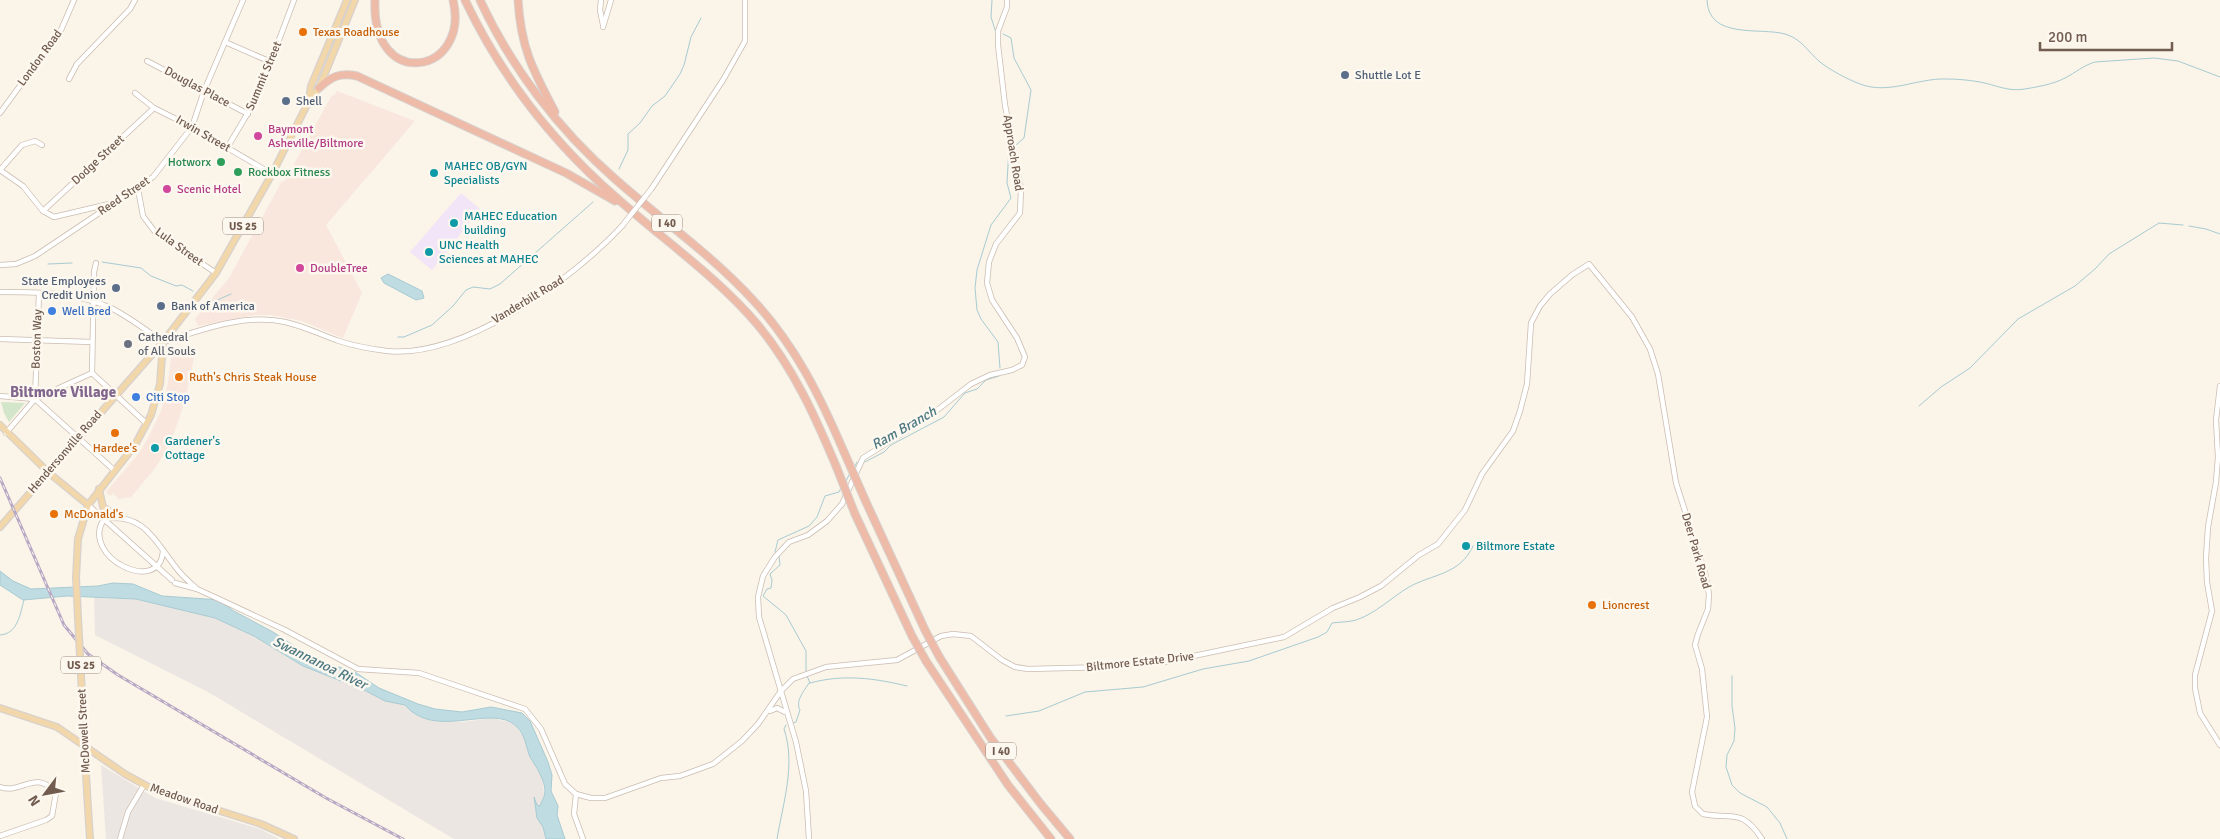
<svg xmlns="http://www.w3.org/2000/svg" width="2220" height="839" font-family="Signika,sans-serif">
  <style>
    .commercial { fill: #f9e7de }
    .industrial { fill: #ebe6e2 }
    .education { fill: #f1e5f7 }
    .green { fill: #d4e6c9 }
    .water { fill: #bfdce2; stroke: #a7cbd2 }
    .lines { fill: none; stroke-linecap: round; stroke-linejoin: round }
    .stream { stroke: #a7cbd2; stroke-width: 1 }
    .minor-casing { stroke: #cbbcb0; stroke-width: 6 }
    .major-casing { stroke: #d8d1ce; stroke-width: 8 }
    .highway-casing { stroke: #d8d1ce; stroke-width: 9 }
    .minor { stroke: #fff; stroke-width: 4.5 }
    .major { stroke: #f1d7a9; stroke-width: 5.5 }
    .highway { stroke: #edbba7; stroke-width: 7 }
    .rail-casing { stroke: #b7a8c3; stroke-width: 3 }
    .rail { stroke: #fdf8ef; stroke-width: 1; stroke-dasharray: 4; stroke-linecap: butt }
    .minor-bridge-casing { stroke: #cbbcb0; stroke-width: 6; stroke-linecap: butt }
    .major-bridge-casing { stroke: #d8d1ce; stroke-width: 8; stroke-linecap: butt }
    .highway-bridge-casing { stroke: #d8d1ce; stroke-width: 9; stroke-linecap: butt }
    .minor-bridge { stroke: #fff; stroke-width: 4.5 }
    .major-bridge { stroke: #f1d7a9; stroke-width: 5.5 }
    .highway-bridge { stroke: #edbba7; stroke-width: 7 }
    .food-dot { fill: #e8710a; stroke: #fdf8ef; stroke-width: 2 }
    .service-dot { fill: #5c6f8a; stroke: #fdf8ef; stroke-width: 2 }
    .hotel-dot { fill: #d1479c; stroke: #fdf8ef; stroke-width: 2 }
    .leisure-dot { fill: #2e9e5b; stroke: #fdf8ef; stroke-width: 2 }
    .culture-dot { fill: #0f9aa8; stroke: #fdf8ef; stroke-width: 2 }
    .shop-dot { fill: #3f7fe0; stroke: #fdf8ef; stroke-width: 2 }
    .worship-dot { fill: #6b7280; stroke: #fdf8ef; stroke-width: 2 }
    .labels { text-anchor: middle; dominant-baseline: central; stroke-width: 5; stroke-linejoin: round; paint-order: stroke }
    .shield { fill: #fdf8ef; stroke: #9c8b7f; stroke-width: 1 }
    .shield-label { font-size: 11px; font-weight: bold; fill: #725c4f }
    .food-label { font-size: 12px; fill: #c56008; stroke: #fdf8ef; text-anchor: start }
    .street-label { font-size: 12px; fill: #725c4f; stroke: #fdf8ef }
    .service-label { font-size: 12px; fill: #4e5e75; stroke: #fdf8ef; text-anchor: start }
    .hotel-label { font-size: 12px; fill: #b23c85; stroke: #fdf8ef; text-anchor: start }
    .leisure-label { font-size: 12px; fill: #27864d; stroke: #fdf8ef; text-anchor: end }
    .culture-label { font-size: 12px; fill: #0d838f; stroke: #fdf8ef; text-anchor: start }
    .shop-label { font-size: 12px; fill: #366cbe; stroke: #fdf8ef; text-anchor: start }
    .worship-label { font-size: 12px; fill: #5b616d; stroke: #fdf8ef; text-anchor: start }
    .water-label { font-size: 14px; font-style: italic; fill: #4c7882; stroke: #fdf8ef }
    .quarter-label { font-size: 15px; font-weight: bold; fill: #81678d; stroke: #fdf8ef }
  </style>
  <rect width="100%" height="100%" fill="#faf4e9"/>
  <!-- commercial -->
  <g class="commercial">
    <path d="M337 91 415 121 326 225 362 293 343 338 302 321 272 315H255L198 326 195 319 229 278 282 181 284 182 332 95 334 96Z"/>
    <path d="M172 351 194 358 185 400 171 442 156 467 131 497 119 499 113 493 110 496 106 492 140 452 148 438 161 411 168 383Z"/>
  </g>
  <!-- industrial -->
  <g class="industrial">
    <path d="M94 598 136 599 215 618 254 636 303 666 364 690 385 701 405 705 419 716 434 721 463 722 492 718 512 723 516 726 523 737 530 756 543 780 544 798 540 806 537 805 535 798 537 818 543 827 546 839H454L208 692 95 635Z"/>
    <path d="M101 765 155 798 260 829 279 839H106Z"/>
  </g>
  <!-- education -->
  <path class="education" d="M461 193 480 209 432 270 410 252Z"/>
  <!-- green -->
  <path class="green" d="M1 402 25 403 9 422 4 413Z"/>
  <!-- water -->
  <g class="water">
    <path d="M388 274 422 291 424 298 416 300 384 283 381 278Z"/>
    <path d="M0 571 13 581 31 589 98 586 113 583 133 584 162 596 221 600 232 610 273 632 316 660 355 672 379 688 418 704 435 709 462 712 491 707 522 713 530 721 548 762 552 775 551 791 558 806 557 815 565 839H546L543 827 537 818 534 797 537 805 540 806C541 803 542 801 543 799 550 786 536 767 530 757 526 747 525 734 516 726 492 703 435 741 405 705L385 701 364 690 303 666 254 636 215 618 136 599 67 596 23 600 0 585Z"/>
  </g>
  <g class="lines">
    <!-- stream -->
    <g class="stream">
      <path d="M992 0 991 17 996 33"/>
      <path d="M1707 0C1708 40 1760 27 1785 34 1802 39 1807 51 1820 62 1830 70 1847 79 1860 84 1889 95 1917 78 1946 79 1957 79 1969 80 1980 82 1996 85 2008 92 2025 89 2037 87 2054 84 2065 78 2075 73 2084 65 2095 62L2154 58 2178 61 2220 77"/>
      <path d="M1003 34 1011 38 1014 58 1031 90 1024 138 1016 145"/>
      <path d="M619 169 628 150V134L640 123 652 106 665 96 680 74 684 65 691 37 701 18"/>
      <path d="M2189 226 2206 229 2220 234"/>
      <path d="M102 262 141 268 151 276 176 286 182 285 193 291"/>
      <path d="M48 264 72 263"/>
      <path d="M211 300 215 301 231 294"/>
      <path d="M398 337H404L432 325 453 306 466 290 473 287 490 289 500 284 593 202"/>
      <path d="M1000 368 998 342 981 319 977 310 975 288 977 270 991 225 1011 198 1007 183 1009 148"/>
      <path d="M1919 406 1941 387 1970 368 2018 319 2075 286 2096 268 2109 254 2159 223 2183 225"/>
      <path d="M865 462 884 452 891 445 944 417 965 393 977 389 986 380 999 376"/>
      <path d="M854 468 857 462"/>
      <path d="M846 481 850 473"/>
      <path d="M775 552 778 540 809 526 817 517 825 496 839 492 841 488"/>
      <path d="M779 556 780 565 770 574 772 580 771 588 767 589 763 596 786 615 806 651V671"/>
      <path d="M0 635C18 634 20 614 24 600"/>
      <path d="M807 676 810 683"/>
      <path d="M1732 676V706L1735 728 1734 741 1727 755 1726 767 1732 785 1740 793 1767 807 1780 823 1787 839"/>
      <path d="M810 683C843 674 874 678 907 686"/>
      <path d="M1006 716 1039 711 1085 692 1143 687 1203 669 1249 661 1318 637 1327 632 1332 623C1340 622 1349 622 1356 620 1375 614 1392 597 1409 587 1432 574 1460 575 1473 546"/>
      <path d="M793 723 796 722 800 710C795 701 804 691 809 683"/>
      <path d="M777 839C783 803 796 764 784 729L786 725"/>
    </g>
    <!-- minor casing -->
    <g class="minor-casing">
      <g id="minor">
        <path d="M601 0 600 10 603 25"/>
        <path d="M603 27 611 0"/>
        <path d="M225 42 271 62"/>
        <path d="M147 61 248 114"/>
        <path d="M69 79 77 64 130 9 135 0"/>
        <path d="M135 93 154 108 192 127 272 174"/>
        <path d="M0 113 61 30 74 0"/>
        <path d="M42 145 35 141 22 145 0 170 23 186 43 211 54 217 109 204"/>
        <path d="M227 148 258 96 294 0"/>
        <path d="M652 188 723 80 745 41V0"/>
        <path d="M138 189 143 216 155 232 216 273"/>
        <path d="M43 211 154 108"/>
        <path d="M96 263 94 272 92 373 147 424"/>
        <path d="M0 265 16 264 35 256 153 177 192 127 204 91 243 0"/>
        <path d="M0 292C36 292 77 292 111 308 129 317 146 330 163 342 201 330 245 313 285 322 304 326 321 335 339 341 354 346 371 349 387 351 463 359 573 279 622 226"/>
        <path d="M39 293 35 399 114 470"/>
        <path d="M0 339 92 342"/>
        <path d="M2220 386 2216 420 2218 457 2216 482 2208 527 2206 558 2207 582 2212 611 2195 675V688L2200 713 2220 745"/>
        <path d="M0 396 35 399"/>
        <path d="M6 433 35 399 92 373"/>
        <path d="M88 505 172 580"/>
        <path d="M163 550C161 597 79 557 104 519 142 512 154 539 174 565 180 574 188 581 196 588"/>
        <path d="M175 583 197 589 221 600 285 630 358 669 419 673 525 709 541 729 565 784 576 794 591 798H605L661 778 680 776 713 764 742 741 758 724 781 691 793 679 826 667 897 660 941 636 953 634 971 636 1002 660 1015 667 1028 669 1108 667 1165 662 1284 637 1333 608 1360 597 1381 586 1419 555 1438 544 1465 510 1482 474 1513 431 1520 411 1527 384 1531 323 1540 306 1550 294 1572 275 1589 264 1632 317 1650 349 1658 374 1676 483 1705 573 1709 594 1708 609 1698 634 1695 645 1702 669 1707 717 1692 792 1695 806 1703 814C1732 820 1741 807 1762 839"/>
        <path d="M770 711 777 708 785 712"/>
        <path d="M0 787C22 795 35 768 56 793L52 816 46 820 0 836"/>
        <path d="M576 794 574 814 583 839"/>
        <path d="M120 839 128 812 144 785"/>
        <path d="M809 839 806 791 796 742 759 617 758 597 763 576 775 557 789 542 808 535 827 521 842 504 863 458 927 418 971 384 990 375 1012 370 1022 365 1025 357 1017 338 992 300 987 283 989 262 996 244 1020 213 1021 189 1005 105 998 45V31L1007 7V0"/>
      </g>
    </g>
    <!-- major casing -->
    <g class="major-casing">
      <g id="major">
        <path d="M309 99 311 86 347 0"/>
        <path d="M0 425 48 472 88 505"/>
        <path d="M99 489 103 507 117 516"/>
        <path d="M0 527 163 342 216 273 272 174 309 101 319 88 355 0"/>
        <path d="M78 539 88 505 135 445 151 415 160 384 163 342"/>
        <path d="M0 708 57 727 125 774 154 790 261 824 294 839"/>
        <path d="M87 792 90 839"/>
      </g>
    </g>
    <!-- highway casing -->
    <g class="highway-casing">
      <g id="highway">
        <path d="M375 0C371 93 471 74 453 0"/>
        <path d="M465 0C502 78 554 144 619 200 665 241 717 277 757 324 793 367 815 416 836 466"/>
        <path d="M480 0C511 67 558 129 614 178 660 219 712 255 753 300 795 345 820 396 844 452"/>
        <path d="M518 0C521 49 533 70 555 112"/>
        <path d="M319 88C331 77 340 72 357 76L566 173 615 201"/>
        <path d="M866 502 925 630"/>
        <path d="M855 514 912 636"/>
        <path d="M940 658 990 737 1040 803 1070 839"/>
        <path d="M926 661 1008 785 1051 839"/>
      </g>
    </g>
    <!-- minor -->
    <use href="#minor" class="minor"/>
    <!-- major -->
    <use href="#major" class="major"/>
    <!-- highway -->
    <use href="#highway" class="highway"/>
    <!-- rail casing -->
    <g class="rail-casing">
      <path id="rail" d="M0 478 64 625 88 654 118 675 326 798 403 839"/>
    </g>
    <!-- rail -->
    <use href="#rail" class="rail"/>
    <!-- minor-bridge casing -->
    <g class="minor-bridge-casing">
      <path id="minor-bridge" d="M622 226 652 188"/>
    </g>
    <!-- major-bridge casing -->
    <g class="major-bridge-casing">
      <path id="major-bridge" d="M78 539 76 578 87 792"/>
    </g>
    <!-- highway-bridge casing -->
    <g class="highway-bridge-casing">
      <g id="highway-bridge">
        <path d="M844 452 866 502"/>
        <path d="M836 466 855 514"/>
        <path d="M925 630 940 658"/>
        <path d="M912 636 926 661"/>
      </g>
    </g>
    <!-- minor-bridge -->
    <use href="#minor-bridge" class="minor-bridge"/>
    <!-- major-bridge -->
    <use href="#major-bridge" class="major-bridge"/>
    <!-- highway-bridge -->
    <use href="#highway-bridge" class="highway-bridge"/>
  </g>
  <!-- markers -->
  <g class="food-dot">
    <circle cx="303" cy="32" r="5"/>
    <circle cx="179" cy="377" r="5"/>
    <circle cx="115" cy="433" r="5"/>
    <circle cx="54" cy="514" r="5"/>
    <circle cx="1592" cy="605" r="5"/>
  </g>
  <g class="service-dot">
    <circle cx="1345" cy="75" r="5"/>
    <circle cx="286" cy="101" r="5"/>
    <circle cx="116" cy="288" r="5"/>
    <circle cx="161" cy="306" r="5"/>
  </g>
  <g class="hotel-dot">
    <circle cx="258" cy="136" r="5"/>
    <circle cx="167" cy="189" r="5"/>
    <circle cx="300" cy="268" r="5"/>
  </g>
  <g class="leisure-dot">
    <circle cx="221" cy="162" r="5"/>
    <circle cx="238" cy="172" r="5"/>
  </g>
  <g class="culture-dot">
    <circle cx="434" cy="173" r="5"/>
    <circle cx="454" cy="223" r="5"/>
    <circle cx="429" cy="252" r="5"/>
    <circle cx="155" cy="448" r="5"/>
    <circle cx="1466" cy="546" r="5"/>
  </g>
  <g class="shop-dot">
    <circle cx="52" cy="311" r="5"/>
    <circle cx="136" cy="397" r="5"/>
  </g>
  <circle class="worship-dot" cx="128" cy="344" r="5"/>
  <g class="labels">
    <!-- shield labels -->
    <g class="shield">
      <rect x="652" y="214.5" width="30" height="17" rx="4"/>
      <rect x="223" y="217.5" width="40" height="17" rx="4"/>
      <rect x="61" y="656.5" width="40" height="17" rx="4"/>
      <rect x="986" y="742.5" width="30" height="17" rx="4"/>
    </g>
    <g class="shield-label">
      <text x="667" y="223">I 40</text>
      <text x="243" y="226">US 25</text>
      <text x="81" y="665">US 25</text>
      <text x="1001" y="751">I 40</text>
    </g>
    <!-- food labels -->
    <g class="food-label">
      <text x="313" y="32">Texas Roadhouse</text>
      <text x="189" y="377">Ruth's Chris Steak House</text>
      <text x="115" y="448" text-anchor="middle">Hardee's</text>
      <text x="64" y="514">McDonald's</text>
      <text x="1602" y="605">Lioncrest</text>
    </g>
    <!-- street labels -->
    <g class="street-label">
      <text transform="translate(40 58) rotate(-54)">London Road</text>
      <text transform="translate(264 76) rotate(-67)">Summit Street</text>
      <text transform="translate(197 87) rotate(28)">Douglas Place</text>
      <text transform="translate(203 134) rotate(30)">Irwin Street</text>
      <text transform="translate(1013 153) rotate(81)">Approach Road</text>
      <text transform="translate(98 160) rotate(-43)">Dodge Street</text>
      <text transform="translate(124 196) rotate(-34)">Reed Street</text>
      <text transform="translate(179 247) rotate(36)">Lula Street</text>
      <text transform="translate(528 300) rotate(-31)">Vanderbilt Road</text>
      <text transform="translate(37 339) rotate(-88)">Boston Way</text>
      <text transform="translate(65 452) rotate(-49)">Hendersonville Road</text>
      <text transform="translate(1696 551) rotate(74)">Deer Park Road</text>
      <text transform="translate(1140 662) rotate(-6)">Biltmore Estate Drive</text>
      <text transform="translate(84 731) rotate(-93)">McDowell Street</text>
      <text transform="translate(184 799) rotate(19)">Meadow Road</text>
    </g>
    <!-- service labels -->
    <g class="service-label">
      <text x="1355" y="75">Shuttle Lot E</text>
      <text x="296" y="101">Shell</text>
      <text x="106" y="281" text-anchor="end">State Employees<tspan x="106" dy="14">Credit Union</tspan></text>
      <text x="171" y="306">Bank of America</text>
    </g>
    <!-- hotel labels -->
    <g class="hotel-label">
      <text x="268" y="129">Baymont<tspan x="268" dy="14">Asheville/Biltmore</tspan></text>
      <text x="177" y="189">Scenic Hotel</text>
      <text x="310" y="268">DoubleTree</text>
    </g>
    <!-- leisure labels -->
    <g class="leisure-label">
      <text x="211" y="162">Hotworx</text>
      <text x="248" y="172" text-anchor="start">Rockbox Fitness</text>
    </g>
    <!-- culture labels -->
    <g class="culture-label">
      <text x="444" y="166">MAHEC OB/GYN<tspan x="444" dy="14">Specialists</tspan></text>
      <text x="464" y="216">MAHEC Education<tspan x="464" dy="14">building</tspan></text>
      <text x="439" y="245">UNC Health<tspan x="439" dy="14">Sciences at MAHEC</tspan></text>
      <text x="165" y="441">Gardener's<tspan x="165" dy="14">Cottage</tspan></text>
      <text x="1476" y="546">Biltmore Estate</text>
    </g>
    <!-- shop labels -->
    <g class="shop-label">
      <text x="62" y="311">Well Bred</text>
      <text x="146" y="397">Citi Stop</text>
    </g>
    <!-- worship labels -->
    <g class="worship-label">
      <text x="138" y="337">Cathedral<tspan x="138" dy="14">of All Souls</tspan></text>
    </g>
    <!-- water labels -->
    <g class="water-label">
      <text transform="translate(904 428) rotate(-30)">Ram Branch</text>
      <text transform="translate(320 663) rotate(26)">Swannanoa River</text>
    </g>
    <!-- quarter labels -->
    <g class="quarter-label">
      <text x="63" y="392">Biltmore Village</text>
    </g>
  </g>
  <!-- north arrow -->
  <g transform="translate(45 794) rotate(238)" stroke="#fdf8ef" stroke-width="4" paint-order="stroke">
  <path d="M0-4L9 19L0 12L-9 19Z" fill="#725c4f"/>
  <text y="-8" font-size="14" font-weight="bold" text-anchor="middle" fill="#725c4f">N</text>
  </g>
  <!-- scale -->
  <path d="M2040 42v8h132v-8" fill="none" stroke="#725c4f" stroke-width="2.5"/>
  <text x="2048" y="42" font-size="15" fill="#725c4f" stroke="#fdf8ef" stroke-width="4" paint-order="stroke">200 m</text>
</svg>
